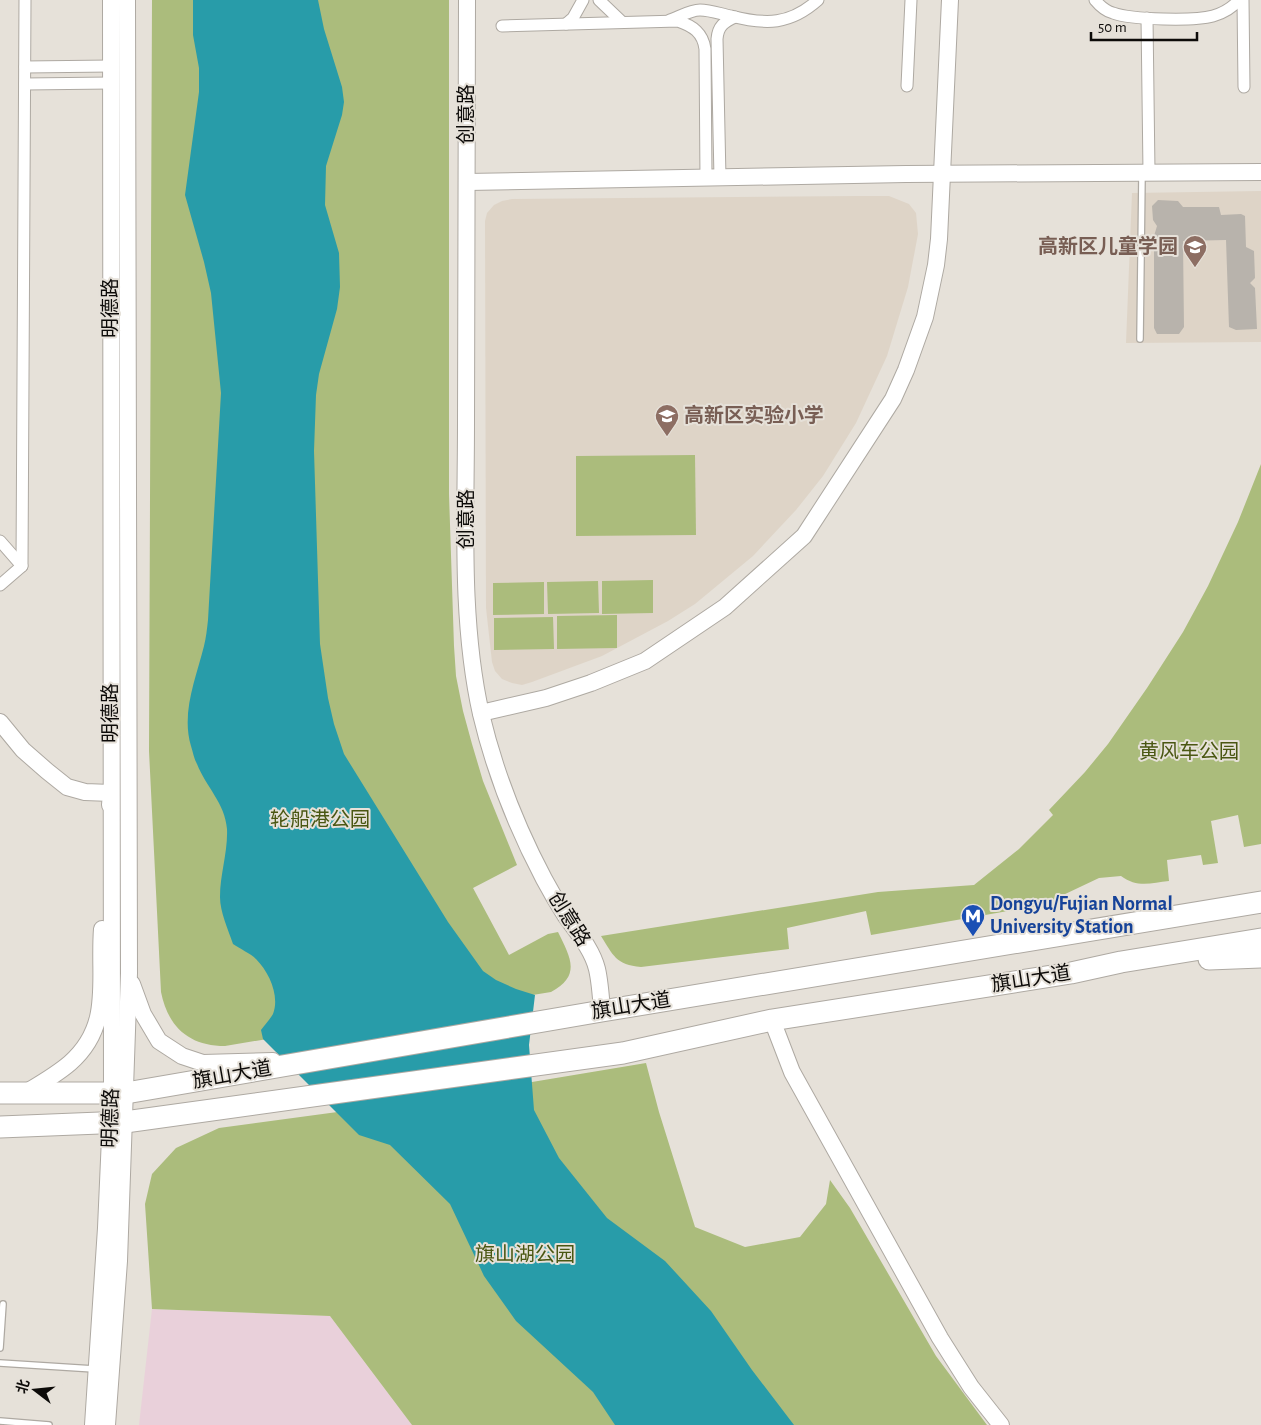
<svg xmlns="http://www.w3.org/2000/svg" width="1261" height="1425" font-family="'Alegreya Sans','Noto Sans SC',sans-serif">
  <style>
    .commercial { fill: #e9d0da }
    .built { fill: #ded4c7 }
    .green { fill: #abbc7c }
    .water { fill: #289ca9 }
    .building { fill: #b8b3ac }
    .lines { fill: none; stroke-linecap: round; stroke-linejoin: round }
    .lane-casing { stroke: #aea9a2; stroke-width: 8 }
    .street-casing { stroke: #aea9a2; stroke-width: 13 }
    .secondary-casing { stroke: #aea9a2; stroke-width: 18 }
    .highway-casing { stroke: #aea9a2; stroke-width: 23 }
    .lane { stroke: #fff; stroke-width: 5.5 }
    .street { stroke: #fff; stroke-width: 11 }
    .secondary { stroke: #fff; stroke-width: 16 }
    .highway { stroke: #fff; stroke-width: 21 }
    .labels { text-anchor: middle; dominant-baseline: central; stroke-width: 4; stroke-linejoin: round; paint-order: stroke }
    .street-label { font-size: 20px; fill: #0d0b09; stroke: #e6e1d9 }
    .education-label { font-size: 20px; font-weight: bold; fill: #785e54; stroke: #e6e1d9; text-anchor: end }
    .park-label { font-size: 20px; fill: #4a5712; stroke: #e6e1d9 }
    .transit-label { font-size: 20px; font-weight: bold; fill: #164399; stroke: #e6e1d9; text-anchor: start }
  </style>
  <rect width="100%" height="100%" fill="#e6e1d9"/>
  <!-- commercial -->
  <path class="commercial" d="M152 1309 330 1316 412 1425H139Z"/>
  <!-- built -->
  <g class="built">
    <path d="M1261 191V342L1126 343 1132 193Z"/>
    <path d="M858 196H889L909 204 916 213 918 234 908 287 887 356 856 423 823 476 796 510 753 556 695 604 668 621 602 656 532 682 522 685 512 683 502 679 495 671 492 662 486 608 485 221 487 213 494 205 502 201 512 199Z"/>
  </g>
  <!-- green -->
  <g class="green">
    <path d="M152 0H449V494L454 646 456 676 463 711 472 744 483 781 517 865 473 888 509 955 548 934 558 932C570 957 582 975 551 992L225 1046C189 1046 168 1027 161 992L149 751Z"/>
    <path d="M695 455 696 535 576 536V456Z"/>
    <path d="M1261 464V844L1244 847 1238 815 1211 821 1218 863 1203 865 1201 855 1167 860 1169 881C1151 883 1137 888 1121 876L1099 878 1042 905 871 935 866 911 787 928 789 949 641 967C616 965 613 955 601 936L878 892 974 885 1019 849 1053 815 1049 810 1085 772 1108 744 1147 688 1183 632 1208 586 1238 522Z"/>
    <path d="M653 580V613L602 614V581Z"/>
    <path d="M598 581 599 613 548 614 547 582Z"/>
    <path d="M544 582V614L493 615V583Z"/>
    <path d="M617 615V648L557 649V616Z"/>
    <path d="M553 617 554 649 494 650V618Z"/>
    <path d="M646 1063 659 1112 695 1227 745 1247 800 1237 826 1204 830 1180 850 1208 936 1356 987 1425H412L330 1316 152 1309 145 1204 152 1174 176 1148 219 1128 419 1101Z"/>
  </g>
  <!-- water -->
  <path class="water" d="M193 0H318L324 29 342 87 344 102 342 115 326 166 325 205 339 253 340 287 337 309 319 374 316 395 314 451 320 644 328 698 334 724 344 754 448 922 483 971 496 980 516 989 535 995 529 1045 534 1110 559 1158 607 1218 665 1261 711 1311 752 1370 794 1425H615L593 1392 516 1321 484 1276 450 1204 390 1145 359 1135 263 1039 261 1030C265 1025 270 1019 273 1014 280 996 269 972 256 959 250 953 240 949 233 944 228 929 220 912 220 897 220 874 228 852 227 829 225 803 206 787 197 764 194 759 193 752 191 746 181 713 196 678 204 646 206 638 207 629 208 620L221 393 211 293 204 262 185 195 199 92V68L193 35Z"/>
  <!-- building -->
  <path class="building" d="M1158 200 1178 201 1183 207H1219L1221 215 1241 214 1245 216 1246 247 1254 251 1255 278 1250 283 1255 288 1257 329 1236 330 1229 327 1226 240 1183 241 1184 327 1179 334H1157L1154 328V236L1157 226 1153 220 1152 206Z"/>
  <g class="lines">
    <!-- lane casing -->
    <g class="lane-casing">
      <g id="lane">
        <path d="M1140 339 1142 174"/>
        <path d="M0 1348 3 1304"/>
        <path d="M0 1363 94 1369"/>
        <path d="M0 1421 49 1425"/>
      </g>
    </g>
    <!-- street casing -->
    <g class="street-casing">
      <g id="street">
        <path d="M599 0 622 22"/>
        <path d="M1095 0C1100 6 1105 11 1113 13 1132 20 1195 21 1213 16 1224 13 1232 8 1239 0"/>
        <path d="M1243 0 1244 87"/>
        <path d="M1147 18 1149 172"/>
        <path d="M670 20C679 17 690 10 700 10 710 10 721 14 731 16 766 25 790 25 818 0"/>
        <path d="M566 24 573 18 583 0"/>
        <path d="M502 26 678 21C693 26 703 33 705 49L706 179"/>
        <path d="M25 67 111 66"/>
        <path d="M25 84 111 83"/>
        <path d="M907 86 911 0"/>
        <path d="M720 178 717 39C718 26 724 22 735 17"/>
        <path d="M0 541 22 566"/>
        <path d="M0 585 22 566 25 0"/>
      </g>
    </g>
    <!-- secondary casing -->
    <g class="secondary-casing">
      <g id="secondary">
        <path d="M467 0C467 141 467 282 466 423 466 519 460 620 481 714 495 773 516 826 544 879 551 892 558 904 565 915 577 932 592 949 597 969 600 982 601 997 602 1011"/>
        <path d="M467 182 906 174 1261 172"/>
        <path d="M481 713 546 698 591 683 645 661 725 607 804 536 893 399 906 370 925 317 936 265 939 239 950 0"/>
        <path d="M0 722 23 750 47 771 67 787 85 792 111 793 110 805"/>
        <path d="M132 984 143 1014 159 1041 182 1056 203 1063 273 1061"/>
        <path d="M772 1020 792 1072 940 1338 971 1387 1001 1425"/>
        <path d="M25 1093C40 1084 56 1075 70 1063 113 1025 98 980 102 929"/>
        <path d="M93 1425 106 1228 112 1092 111 0"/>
        <path d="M107 1425 119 1261 129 973 127 0"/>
      </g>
    </g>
    <!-- highway casing -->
    <g class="highway-casing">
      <g id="highway">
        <path d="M1209 959 1261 957"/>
        <path d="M0 1093H126L602 1011 1261 902"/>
        <path d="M0 1127 125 1122 623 1053 772 1020 1071 973 1121 962 1261 939"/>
      </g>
    </g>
    <!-- lane -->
    <use href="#lane" class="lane"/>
    <!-- street -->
    <use href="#street" class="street"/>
    <!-- secondary -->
    <use href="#secondary" class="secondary"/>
    <!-- highway -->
    <use href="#highway" class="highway"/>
  </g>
  <!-- icons -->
  <defs>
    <g id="school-pin" transform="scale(1.25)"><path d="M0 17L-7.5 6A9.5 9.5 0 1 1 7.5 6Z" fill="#8d6e63" stroke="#e6e1d9"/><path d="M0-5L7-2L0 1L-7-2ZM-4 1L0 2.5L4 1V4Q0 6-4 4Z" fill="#fff"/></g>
    <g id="metro-pin" transform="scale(1.25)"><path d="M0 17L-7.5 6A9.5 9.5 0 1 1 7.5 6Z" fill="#1a4fb4" stroke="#e6e1d9"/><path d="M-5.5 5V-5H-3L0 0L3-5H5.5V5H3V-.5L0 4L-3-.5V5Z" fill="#fff"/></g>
  </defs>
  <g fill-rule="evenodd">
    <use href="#school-pin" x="1195" y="247"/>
    <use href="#school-pin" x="667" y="416"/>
    <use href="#metro-pin" x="973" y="916"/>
  </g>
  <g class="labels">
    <!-- street labels -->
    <g class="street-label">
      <text transform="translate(467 114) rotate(-90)">创意路</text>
      <text transform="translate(111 308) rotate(-90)">明德路</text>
      <text transform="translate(467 519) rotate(-90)">创意路</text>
      <text transform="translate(111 713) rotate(-90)">明德路</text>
      <text transform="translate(569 919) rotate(58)">创意路</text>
      <text transform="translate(1031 979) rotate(-9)">旗山大道</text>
      <text transform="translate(631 1006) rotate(-9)">旗山大道</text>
      <text transform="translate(232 1075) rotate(-10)">旗山大道</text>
      <text transform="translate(111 1118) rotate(-88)">明德路</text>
    </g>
    <!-- education labels -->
    <g class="education-label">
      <text x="1178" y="247">高新区儿童学园</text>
      <text x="684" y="416" text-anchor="start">高新区实验小学</text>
    </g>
    <!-- park labels -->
    <g class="park-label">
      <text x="1189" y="752">黄风车公园</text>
      <text x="320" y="820">轮船港公园</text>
      <text x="525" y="1255">旗山湖公园</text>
    </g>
    <!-- transit labels -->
    <g class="transit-label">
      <text x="990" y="904">Dongyu/Fujian Normal<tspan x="990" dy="23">University Station</tspan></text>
    </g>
  </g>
  <!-- north arrow -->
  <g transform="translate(35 1390) rotate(286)" stroke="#e6e1d9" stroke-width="4" paint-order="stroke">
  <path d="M0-4L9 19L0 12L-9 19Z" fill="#0d0b09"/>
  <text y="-8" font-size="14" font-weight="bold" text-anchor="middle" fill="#0d0b09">北</text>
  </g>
  <!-- scale -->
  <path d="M1091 32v8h106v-8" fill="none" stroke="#0d0b09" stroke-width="2.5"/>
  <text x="1098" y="32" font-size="15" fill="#0d0b09" stroke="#e6e1d9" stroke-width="4" paint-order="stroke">50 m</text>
</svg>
